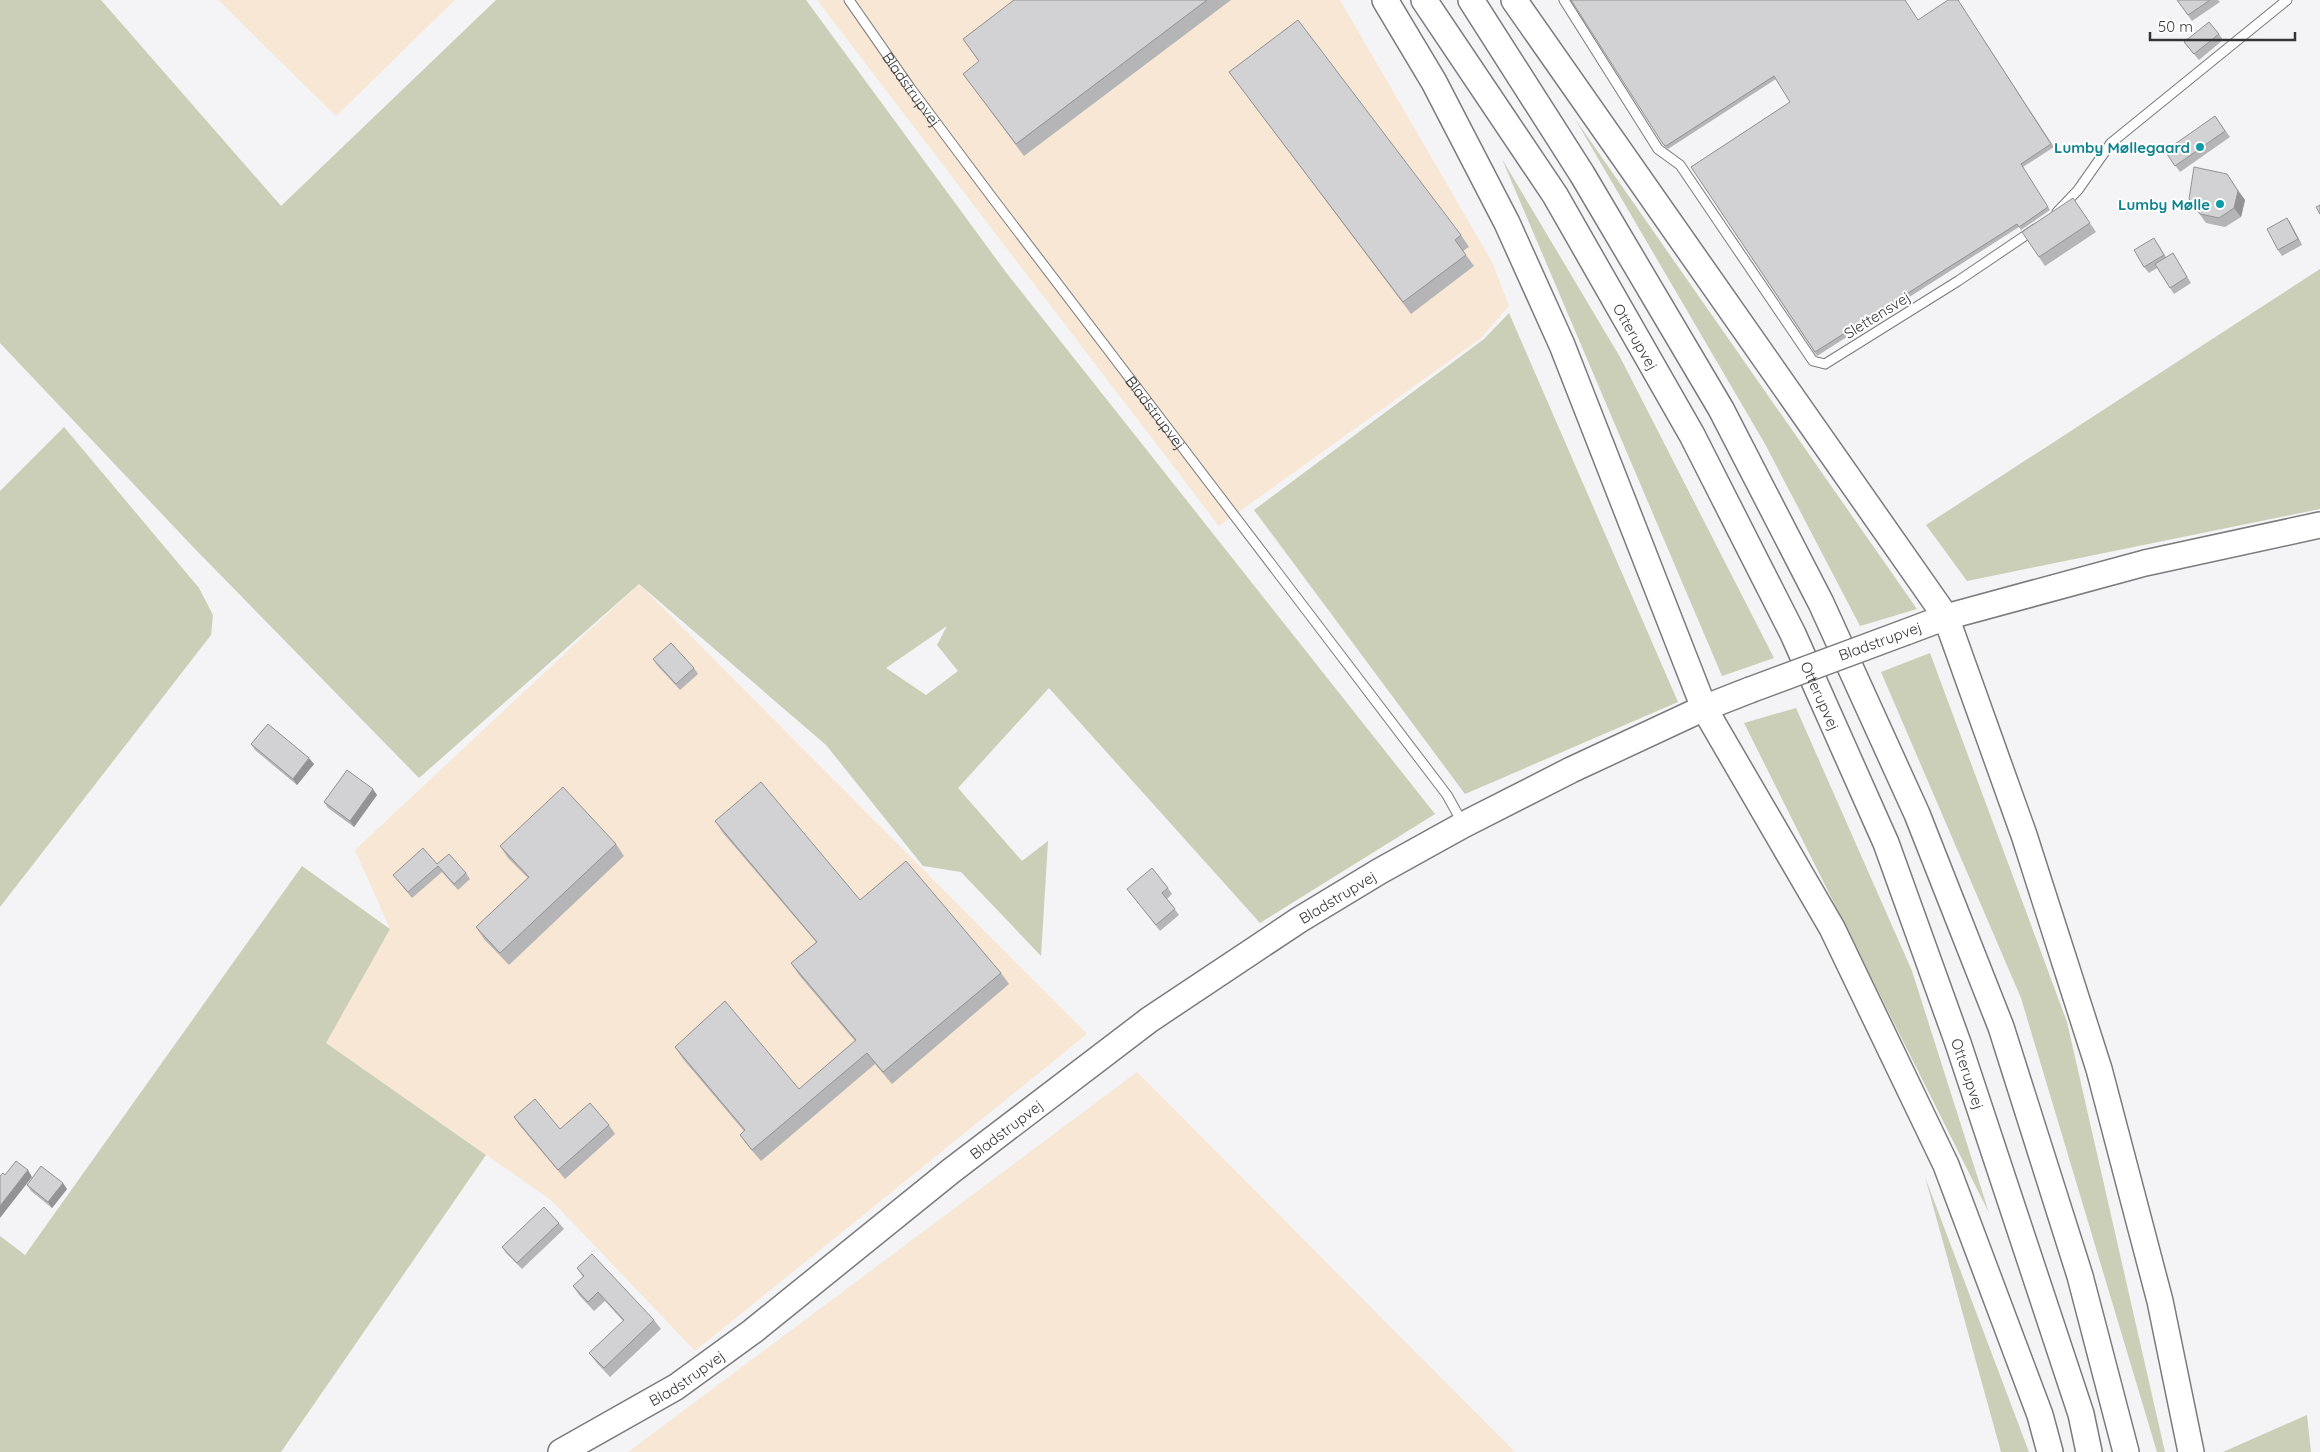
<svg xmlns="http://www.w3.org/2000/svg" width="2320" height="1452" font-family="Quicksand,sans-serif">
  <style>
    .industrial { fill: #f8e7d5 }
    .green { fill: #cbcfb7; fill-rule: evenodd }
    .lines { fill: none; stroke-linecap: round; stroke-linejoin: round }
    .lane-casing { stroke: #7b7a7c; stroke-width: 11 }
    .secondary-casing { stroke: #7b7a7c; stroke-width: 28 }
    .lane { stroke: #fff; stroke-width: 9 }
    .secondary { stroke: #fff; stroke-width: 25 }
    .secondary-bridge-casing { stroke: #7b7a7c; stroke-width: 28; stroke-linecap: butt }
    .secondary-bridge { stroke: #fff; stroke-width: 25 }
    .wall { fill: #b5b4b6 }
    .shaded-wall { fill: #939294 }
    .building { fill: #d2d1d4; stroke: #939294 }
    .culture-dot { fill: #0f9aa8; stroke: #fff; stroke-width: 2 }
    .labels { text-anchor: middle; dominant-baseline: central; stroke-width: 4; stroke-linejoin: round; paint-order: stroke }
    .street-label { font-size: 15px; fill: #343435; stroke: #fff }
    .culture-label { font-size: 15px; font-weight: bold; fill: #0d838f; stroke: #fff; text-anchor: end }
  </style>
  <rect width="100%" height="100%" fill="#f4f3f6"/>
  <!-- industrial -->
  <g class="industrial">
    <path d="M218 0H455L336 116Z"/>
    <path d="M817 0H1340L1492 262 1509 306 1480 339 1219 526Z"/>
    <path d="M639 584 1087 1034 695 1351 551 1200 325 1043 390 929 355 850Z"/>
    <path d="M1137 1072 1515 1452H628Z"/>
  </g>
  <!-- green -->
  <g class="green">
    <path d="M0 0H101L281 206 496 0H806L1005 271 1435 814 1260 923 1049 688 958 788 1022 861 1048 841 1041 956 961 872 923 866 826 745 639 584 419 778 196 550 0 343ZM947 626 937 645 958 671 926 695 886 668Z"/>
    <path d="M1575 119 1917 609 1860 626 1765 444Z"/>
    <path d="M1502 159 1620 357 1774 658 1722 676Z"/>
    <path d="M2320 269V509L1967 581 1926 525Z"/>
    <path d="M1509 313 1678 702 1465 794 1254 510 1484 339Z"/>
    <path d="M64 427 199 588 213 615 211 635 0 907V491Z"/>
    <path d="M1930 653 2067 1022 2165 1452H2157L2021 998 1881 672Z"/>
    <path d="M1796 708 1912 971 1989 1213 1744 723Z"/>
    <path d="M302 866 390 929 326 1043 486 1155 281 1452H0V1236L25 1255Z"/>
    <path d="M1925 1177 2029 1452H2001Z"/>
    <path d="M2307 1415 2311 1452H2223Z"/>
  </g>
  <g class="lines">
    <!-- lane casing -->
    <g class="lane-casing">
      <g id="lane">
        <path id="s1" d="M849 0 911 89 991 196 1447 795 1462 822"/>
        <path d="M1564 0 1658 149 1680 165 1813 361 1825 364 1958 281 2035 229"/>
        <path d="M2057 212 2078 190 2111 143 2287 0"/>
      </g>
    </g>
    <!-- secondary casing -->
    <g class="secondary-casing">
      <g id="secondary">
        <path d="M1385 0 1434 82 1507 223 1562 345 1704 708 1832 928 1946 1165 2040 1415 2050 1452"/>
        <path id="s2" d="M1424 0 1555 195 1692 435 1793 634 1886 843 1958 1043 2081 1414 2089 1452"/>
        <path d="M1471 0 1582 174 1721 409 1821 603 1917 814 2001 1027 2080 1276 2126 1452"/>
        <path d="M1514 0 1946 617 2024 835 2099 1069 2160 1301 2191 1452"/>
        <path d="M1906 632 1946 617 2145 563 2320 525"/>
        <path id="s3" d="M561 1452 676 1387 753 1331 951 1171 1149 1020 1299 920 1380 871 1463 825 1571 770 1704 708 1750 690"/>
      </g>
    </g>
    <!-- lane -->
    <use href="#lane" class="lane"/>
    <!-- secondary -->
    <use href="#secondary" class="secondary"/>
    <!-- secondary-bridge casing -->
    <g class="secondary-bridge-casing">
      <path id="secondary-bridge" d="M1750 690 1906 632"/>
    </g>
    <!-- secondary-bridge -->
    <use href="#secondary-bridge" class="secondary-bridge"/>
  </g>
  <!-- wall -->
  <g class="wall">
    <path d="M1014 0H1231L1024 156 963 74 979 62 963 39Z"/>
    <path d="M1571 0 1918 20 1958 0 2054 147 2023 167 2050 210 2021 230 2019 227 1817 356 1691 167 1790 102 1776 79 1668 149 1665 147Z"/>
    <path d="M2177 0H2218L2220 2 2192 21Z"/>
    <path d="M2219 34 2223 40 2199 60 2184 42Z"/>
    <path d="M1229 72 1461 235 1469 247 1463 251 1474 266 1411 314Z"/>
    <path d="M2215 116 2230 137 2180 172 2165 151Z"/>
    <path d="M2227 174 2245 200 2241 217 2225 227 2206 223 2189 199Z"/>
    <path d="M2073 198 2096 232 2045 266 2022 232Z"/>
    <path d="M2287 218 2302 245 2282 256 2278 250Z"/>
    <path d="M2158 244 2166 257 2173 253 2191 283 2174 294 2157 268 2149 273 2144 267Z"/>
    <path d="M653 659 694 668 698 674 680 690 657 665Z"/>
    <path d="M251 744 314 764 297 785 255 750Z"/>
    <path d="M377 795 354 827 328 808 324 802Z"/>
    <path d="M715 821 860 900 1001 973 1009 984 892 1084 875 1064 761 1161 748 1146 740 1135 744 1131 683 1059 675 1047 799 1089 855 1041 799 975 791 963 816 942 723 833Z"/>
    <path d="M616 844 624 856 509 965 484 939 476 927 528 878 508 858 500 846Z"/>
    <path d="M437 864 466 873 470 879 458 890 442 872 412 898 393 875Z"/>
    <path d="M1168 888 1172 894 1167 899 1179 915 1160 931 1127 889Z"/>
    <path d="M514 1117 560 1129 609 1125 615 1134 565 1179 520 1126Z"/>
    <path d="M27 1185 67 1189 52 1208 31 1191Z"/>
    <path d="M559 1223 564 1229 522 1269 506 1253 502 1247Z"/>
    <path d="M577 1268 654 1320 661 1329 610 1377 596 1362 589 1353 623 1321 605 1301 594 1311 579 1295 573 1286 583 1277Z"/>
  </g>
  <!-- shaded-wall -->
  <g class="shaded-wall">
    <path d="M2238 191 2245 200 2241 217 2234 208Z"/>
    <path d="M2287 218 2291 224 2302 245 2298 239Z"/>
    <path d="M309 758 314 764 297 785 293 779Z"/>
    <path d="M373 789 377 795 354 827 350 821Z"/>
    <path d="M28 1170 32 1177 0 1218V1206Z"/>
    <path d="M63 1183 67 1189 52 1208 48 1202Z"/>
  </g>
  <!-- building -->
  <g class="building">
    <path d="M1014 0H1207L1016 144 963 74 979 61 963 39Z"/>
    <path d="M1571 0H1905L1918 20 1948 0H1958L2051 144 2021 164 2048 207 2019 227 2017 224 1815 352 1691 167 1790 102 1774 76 1666 146 1663 144Z"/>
    <path d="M2177 0H2210L2188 15Z"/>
    <path d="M1298 20 1461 235 1455 240 1466 255 1403 302 1229 72Z"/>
    <path d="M2209 22 2219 34 2194 54 2184 42Z"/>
    <path d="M2215 116 2225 131 2175 166 2165 151Z"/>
    <path d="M2194 167 2227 174 2238 191 2234 208 2219 218 2200 214 2189 199Z"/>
    <path d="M2073 198 2090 223 2039 257 2022 232Z"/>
    <path d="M2320 205V214L2316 207Z"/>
    <path d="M2287 218 2298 239 2278 250 2267 229Z"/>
    <path d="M2154 238 2164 255 2144 267 2134 250Z"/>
    <path d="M2173 253 2187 277 2170 288 2155 264Z"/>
    <path d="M671 643 694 668 676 684 653 659Z"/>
    <path d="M268 724 309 758 293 779 251 744Z"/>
    <path d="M347 770 373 789 350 821 324 802Z"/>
    <path d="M761 782 860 900 906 861 1001 973 883 1072 867 1053 752 1150 740 1135 745 1130 675 1047 725 1001 799 1089 856 1040 791 963 817 942 715 821Z"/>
    <path d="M563 787 616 844 500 953 476 927 529 877 500 846Z"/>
    <path d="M423 848 437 864 449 854 466 873 454 884 438 866 408 892 393 875Z"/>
    <path d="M1152 868 1168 888 1162 893 1175 909 1156 925 1127 889Z"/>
    <path d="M535 1099 560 1129 590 1103 609 1125 558 1170 514 1117Z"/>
    <path d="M16 1161 28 1170 0 1206V1176L3 1173 5 1175Z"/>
    <path d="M41 1166 63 1183 48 1202 27 1185Z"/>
    <path d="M544 1207 559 1223 517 1263 502 1247Z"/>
    <path d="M592 1254 654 1320 604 1368 589 1353 624 1320 598 1292 588 1302 573 1286 584 1276 577 1268Z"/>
  </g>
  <!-- markers -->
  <g class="culture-dot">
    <circle cx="2200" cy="147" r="5"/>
    <circle cx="2220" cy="204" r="5"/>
  </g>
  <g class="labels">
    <!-- street labels -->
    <g class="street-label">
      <text stroke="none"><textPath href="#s1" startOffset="109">Bladstrupvej</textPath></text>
      <text transform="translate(1877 315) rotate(-32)">Slettensvej</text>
      <text stroke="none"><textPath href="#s2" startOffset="398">Otterupvej</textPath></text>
      <text stroke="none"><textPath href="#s1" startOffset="514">Bladstrupvej</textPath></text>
      <text transform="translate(1880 641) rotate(-20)">Bladstrupvej</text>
      <text stroke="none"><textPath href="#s2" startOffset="802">Otterupvej</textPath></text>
      <text stroke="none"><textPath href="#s3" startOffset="956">Bladstrupvej</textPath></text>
      <text stroke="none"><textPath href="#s2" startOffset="1208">Otterupvej</textPath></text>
      <text stroke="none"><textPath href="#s3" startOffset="551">Bladstrupvej</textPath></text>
      <text stroke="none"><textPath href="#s3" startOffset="146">Bladstrupvej</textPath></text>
    </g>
    <!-- culture labels -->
    <g class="culture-label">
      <text x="2190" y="147">Lumby Møllegaard</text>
      <text x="2210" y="204">Lumby Mølle</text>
    </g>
  </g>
  <!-- scale -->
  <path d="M2150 32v8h145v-8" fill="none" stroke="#343435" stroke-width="2.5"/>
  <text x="2158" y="32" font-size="15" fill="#343435" stroke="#ffffff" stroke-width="4" paint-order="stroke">50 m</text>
</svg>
